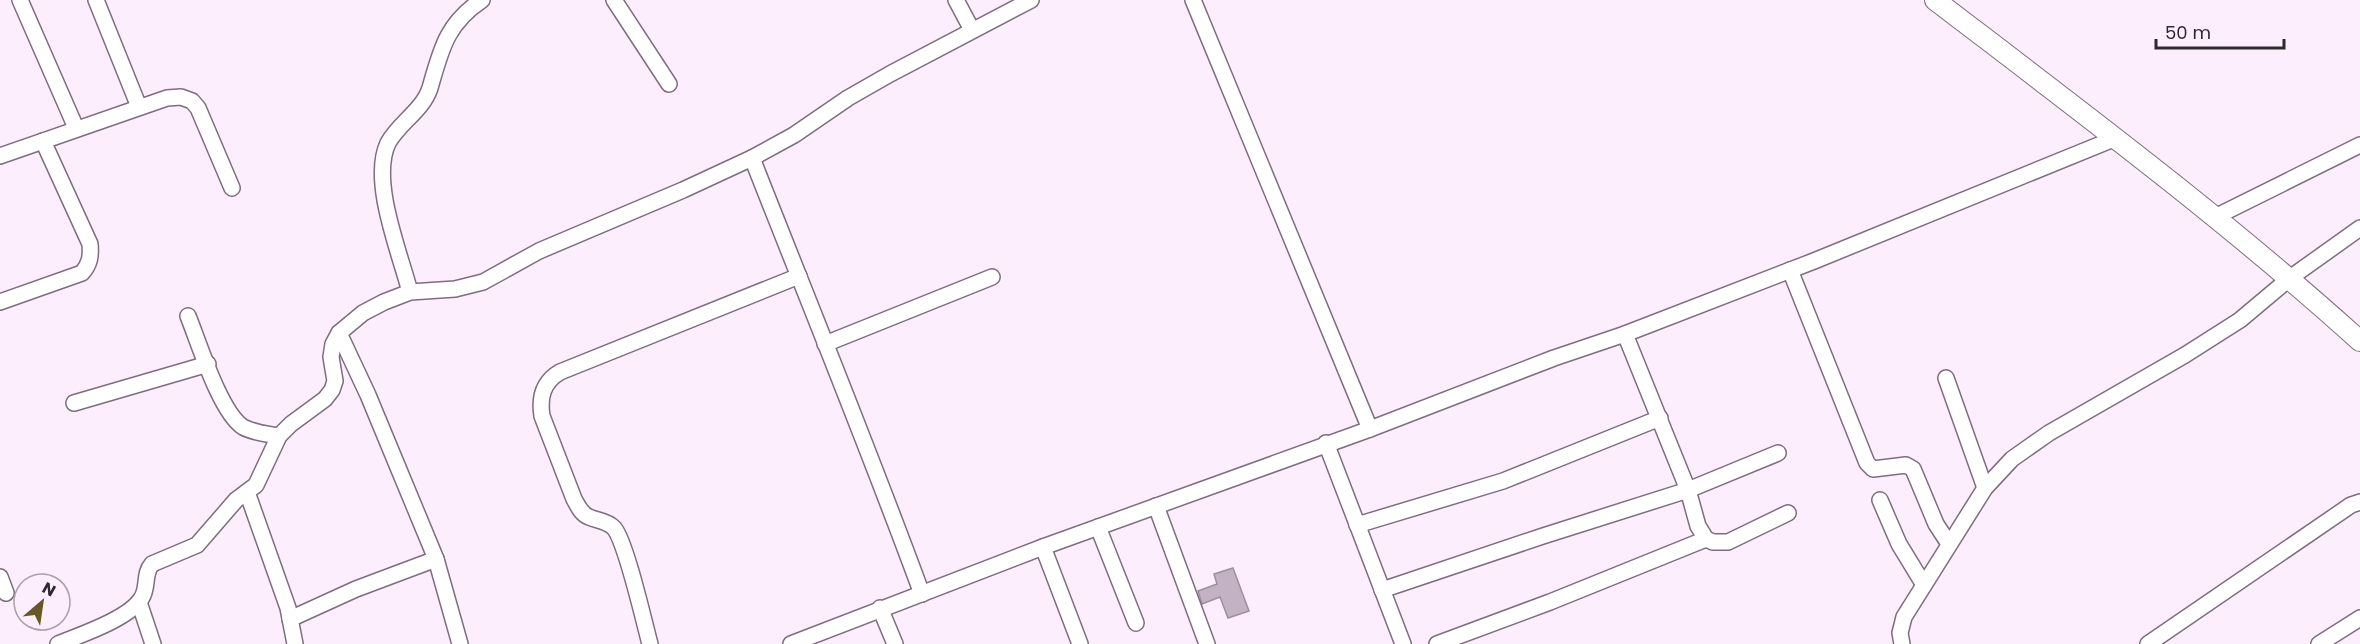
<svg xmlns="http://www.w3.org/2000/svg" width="2360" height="644" font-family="Poppins,sans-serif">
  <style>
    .building { fill: #c2b2c3; stroke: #9e8e9f; stroke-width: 1.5 }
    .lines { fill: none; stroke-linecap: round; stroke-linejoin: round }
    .minor-casing { stroke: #7d6e7e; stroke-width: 18 }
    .tertiary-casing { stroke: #7d6e7e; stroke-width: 22 }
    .minor { stroke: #fff; stroke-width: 15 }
    .tertiary { stroke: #fff; stroke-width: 20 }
  </style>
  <rect width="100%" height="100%" fill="#fceefd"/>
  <!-- building -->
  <path class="building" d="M1233 568 1249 611 1228 618 1220 597 1202 604 1198 591 1217 584 1214 574Z"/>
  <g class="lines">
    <!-- minor casing -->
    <g class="minor-casing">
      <g id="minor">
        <path d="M20 0 76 128"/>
        <path d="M96 0 139 107"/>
        <path d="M614 0 669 84"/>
        <path d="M956 0 972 30"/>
        <path d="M1193 0 1370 429"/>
        <path d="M0 156 167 98 181 97 192 101 198 108 232 188"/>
        <path d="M752 158C809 303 868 447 922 594"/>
        <path d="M2215 217 2360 145"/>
        <path d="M1790 270 1867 463 1873 469 1906 465 1913 469 1936 524 1949 544"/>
        <path d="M410 292C400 253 370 181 388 143 399 123 423 110 430 88 441 50 446 24 482 0"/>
        <path d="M0 302 82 273C90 264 91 256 90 244L43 141"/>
        <path d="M188 316C199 343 220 412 243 427 254 433 268 434 279 436"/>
        <path d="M339 333 368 395 436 559 460 644"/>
        <path d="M1625 334 1688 490 1698 526 1706 539 1713 542H1728L1788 513"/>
        <path d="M825 344 992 277"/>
        <path d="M1946 378 1985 488"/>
        <path d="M74 403 208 364"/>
        <path d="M1326 443 1403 644"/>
        <path d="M247 492 288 608 295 644"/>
        <path d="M1880 500 1899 544 1924 585"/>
        <path d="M1156 506 1207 644"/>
        <path d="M1357 525 1503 481 1660 418"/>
        <path d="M1098 527 1136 623"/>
        <path d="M1043 547 1080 644"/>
        <path d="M0 577 6 593"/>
        <path d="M1382 590 1543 536 1688 490 1778 453"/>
        <path d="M139 602 153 644"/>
        <path d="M880 608 895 644"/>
        <path d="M290 619 356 589 436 559"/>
        <path d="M58 644C80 635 128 619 141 599 149 588 143 574 152 564L197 545 236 500 256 485 279 436 291 424 325 399 332 390 335 381 331 357 333 344 339 333 363 313 384 302 410 292 455 289 483 282 539 251 683 190 752 158 794 135 848 98 890 74 1031 0"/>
        <path d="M650 644C644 622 626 542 614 528 606 520 597 521 589 517 581 514 578 506 574 499L542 416C539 397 543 382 560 372L799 276"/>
        <path d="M791 644 1043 547 1370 429 1554 358 1625 334 1814 261 2116 138"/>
        <path d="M1437 644 1550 602 1706 539"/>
        <path d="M1902 644 1900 633 1904 617 1985 488 2012 459 2049 433 2185 355 2240 320 2290 278 2360 228"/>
        <path d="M2148 644 2351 505 2360 502"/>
        <path d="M2319 644 2360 618"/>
      </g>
    </g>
    <!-- tertiary casing -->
    <g class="tertiary-casing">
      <path id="tertiary" d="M1935 0C2079 110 2225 219 2360 341"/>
    </g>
    <!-- minor -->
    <use href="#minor" class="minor"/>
    <!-- tertiary -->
    <use href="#tertiary" class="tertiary"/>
  </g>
  <!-- north arrow -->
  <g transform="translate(42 602) rotate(29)"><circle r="28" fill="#fceefd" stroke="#aa9fab" stroke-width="1.5"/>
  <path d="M0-4.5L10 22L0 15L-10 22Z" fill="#655a26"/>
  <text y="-9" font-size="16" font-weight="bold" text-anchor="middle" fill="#2e282f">N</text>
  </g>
  <!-- scale -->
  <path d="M2156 39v9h128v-9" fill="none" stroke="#2e282f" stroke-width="3"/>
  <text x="2165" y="39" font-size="18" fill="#2e282f" stroke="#fceefd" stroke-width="4.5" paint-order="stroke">50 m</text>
</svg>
